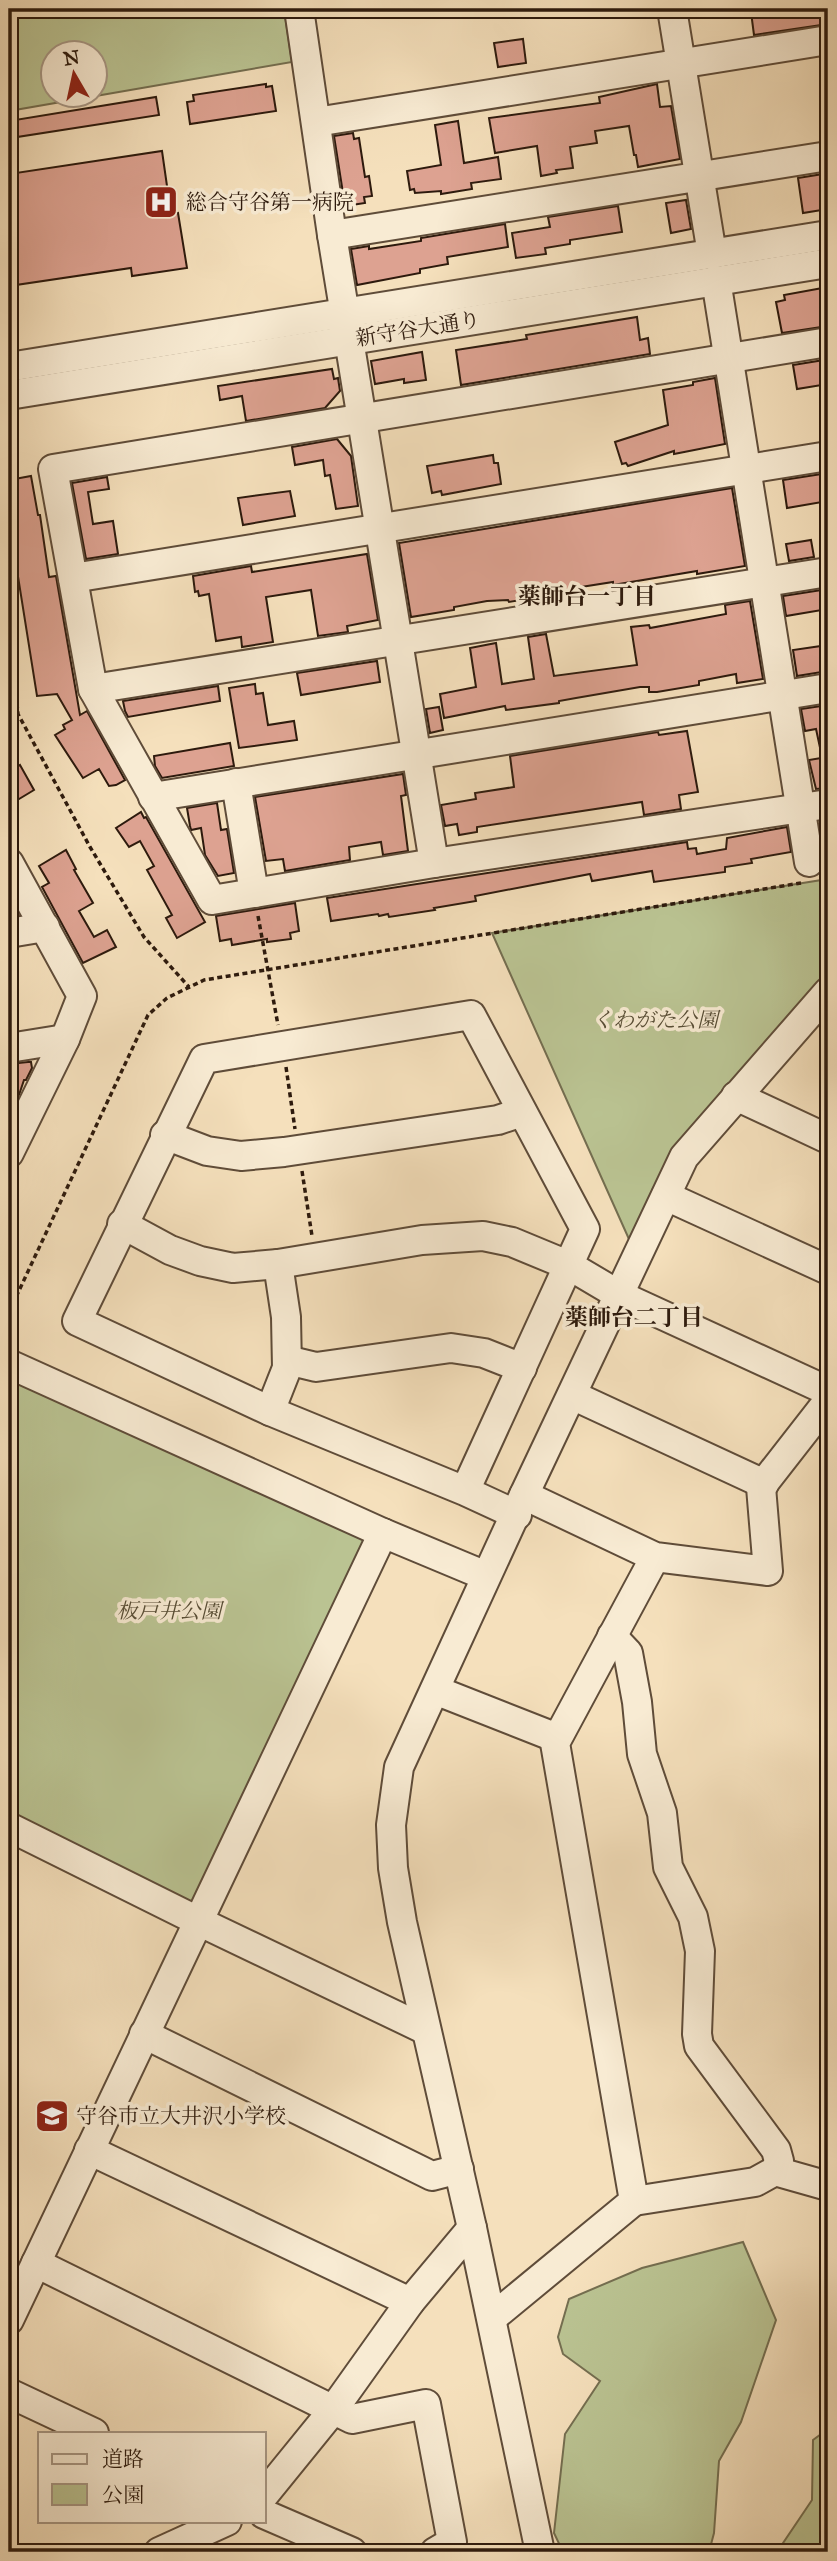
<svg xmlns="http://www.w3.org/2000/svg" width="837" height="2561" font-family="'IM FELL Great Primer','Noto Serif JP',serif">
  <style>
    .green { fill: #bac392; stroke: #746e50; stroke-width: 2; fill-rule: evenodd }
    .building { fill: #dda291; stroke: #2d1a0d; stroke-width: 2 }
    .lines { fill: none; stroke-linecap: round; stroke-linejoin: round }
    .minor-casing { stroke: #5f4c39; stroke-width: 32 }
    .path { stroke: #2d1a0d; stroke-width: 3.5; stroke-dasharray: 5 3.5; stroke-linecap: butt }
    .minor { stroke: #f8ebd3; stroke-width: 28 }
    .labels { text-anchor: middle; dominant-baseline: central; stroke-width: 7; stroke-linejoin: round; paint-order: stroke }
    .poi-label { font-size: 21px; fill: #2d1a0d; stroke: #f8ebd3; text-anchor: start }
    .street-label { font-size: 21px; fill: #2d1a0d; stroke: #f8ebd3 }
    .park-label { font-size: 21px; font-style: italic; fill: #574d35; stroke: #f8ebd3 }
    .neighbourhood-label { font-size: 23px; font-weight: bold; fill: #2d1a0d; stroke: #f8ebd3 }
  </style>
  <rect width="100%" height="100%" fill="#f5e0bc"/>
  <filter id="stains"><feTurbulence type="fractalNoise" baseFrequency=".00286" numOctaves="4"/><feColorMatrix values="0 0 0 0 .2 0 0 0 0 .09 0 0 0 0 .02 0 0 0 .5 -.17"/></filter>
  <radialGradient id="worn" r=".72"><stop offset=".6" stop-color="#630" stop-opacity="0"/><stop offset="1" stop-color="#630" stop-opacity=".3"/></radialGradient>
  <!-- green -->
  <g class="green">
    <path d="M9 9H284L292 62 9 111ZM52 52H94V94H52Z"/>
    <path d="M828 879V992L736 1096 637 1257 492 933Z"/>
    <path d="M9 1364 383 1533 198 1921 9 1827Z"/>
    <path d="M743 2242 776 2320 741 2422 719 2461 714 2533 709 2552H563L554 2533 565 2434 600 2381 563 2354 558 2337 569 2299 642 2268Z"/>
    <path d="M828 2429V2552H777L812 2500 813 2440Z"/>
  </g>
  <!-- building -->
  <g class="building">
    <path d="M772 9H828V24L754 35 751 12Z"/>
    <path d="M523 39 526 63 498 67 494 43Z"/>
    <path d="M266 84V87L272 86 276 111 190 124 187 102 194 101 193 95Z"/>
    <path d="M657 84 660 107 671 106 680 159 638 167 636 155H634L629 126 595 131 597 143 570 147 573 168 556 170 557 173 541 176 537 146 495 153 489 118 600 103 599 97Z"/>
    <path d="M156 97 159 115 17 137 15 120Z"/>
    <path d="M458 121 464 163 498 157 501 179 471 183 472 189 441 194V191L415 193 414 189 410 190 407 171 441 165 435 125Z"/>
    <path d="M353 133 354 139 359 138 365 177 369 176 372 196 364 197 365 203 345 206 334 136Z"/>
    <path d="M162 151 171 214 178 213 187 268 132 276 131 268 9 286V174Z"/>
    <path d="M823 174 828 209 803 213 798 178Z"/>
    <path d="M686 200 691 229 671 233 666 203Z"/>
    <path d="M618 206 622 232 570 240V244L545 248 546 254 516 258 512 233 550 227 548 217Z"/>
    <path d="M505 224 508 247 447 257 448 264 420 269V273L357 285 351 249 369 246V249L421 241V238Z"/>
    <path d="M828 287V326L782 333 776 302 785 300 784 295Z"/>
    <path d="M637 317 640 340 648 338 650 354 461 385 456 350 527 339 526 335Z"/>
    <path d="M422 352 426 380 404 383V379L375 384 371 361Z"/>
    <path d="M824 360 828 384 797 389 793 365Z"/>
    <path d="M332 369 334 379 338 378 340 391 325 408 246 421 242 396 220 400 218 386Z"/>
    <path d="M715 378 725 444 674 454V451L628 466 626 463 622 464 615 442 668 425 663 390 693 385V382Z"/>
    <path d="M337 439 351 456 358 506 336 509 330 475 325 476 323 460 295 465 292 447Z"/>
    <path d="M493 455 494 463H498L501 484 442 495 441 491 432 493 427 466Z"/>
    <path d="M828 473V501L787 508 783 480Z"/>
    <path d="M31 476 38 515H40L49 577 56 576 80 715 87 711 125 780 116 785 109 786 99 769 83 778 55 735 65 729 63 725 72 720 57 694 37 696 9 520V480Z"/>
    <path d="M107 477 109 489 88 492 93 524 113 521 118 554 86 559 72 483Z"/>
    <path d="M732 488 745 566 697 574V571L613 585V582L581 587 557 592V594L509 602 508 600 487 601 454 607V610L411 617 399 543Z"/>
    <path d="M290 491 295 516 243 525 238 498Z"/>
    <path d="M811 540 814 557 789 561 786 544Z"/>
    <path d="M367 554 378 620 347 626 348 632 318 636 311 590 266 597 273 642 242 647 241 637 216 641 209 594 199 596 198 591 195 592 193 576 251 566 252 572Z"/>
    <path d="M828 589V609L786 616 783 596Z"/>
    <path d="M750 601 763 679 737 683 736 674 699 681V685L657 692H649V687H640L576 698 559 701V703L506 710 505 706 444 718 440 694 476 687 470 648 496 643 502 684 534 679 528 637 546 634 554 676 637 665 631 627 649 625 650 628 726 614 725 605Z"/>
    <path d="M828 645V671L797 676 793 650Z"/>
    <path d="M377 661 380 682 301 695 297 673Z"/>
    <path d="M255 684 256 694 263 693 268 725 294 721 297 740 239 748 229 688Z"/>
    <path d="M218 686 220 701 128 717 125 711 123 701Z"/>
    <path d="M828 705V788L816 789 809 760 827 757H822L816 729 805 731 801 709Z"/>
    <path d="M439 707 443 730 430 733 426 709Z"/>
    <path d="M687 731 698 792 679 795 681 809 644 815 642 802 477 827V832L459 835 457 824 445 826 441 805 476 799 475 793 514 787 510 756 658 732 659 735Z"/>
    <path d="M230 743 234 766 162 778 155 766 154 756Z"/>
    <path d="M20 765 34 790 9 805V772Z"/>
    <path d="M403 774 406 795 401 796 408 851 383 855 381 842 349 847 350 860 285 871 283 859 266 861 255 797Z"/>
    <path d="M217 803 221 830 227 829 234 873 218 876 205 855 201 828 191 830 190 826 187 808Z"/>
    <path d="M141 812 144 818 146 817 205 922 177 938 166 918 172 915 147 870 154 866 140 841 129 847 116 828Z"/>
    <path d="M787 827 791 852 751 859 752 863 725 867V872L654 882 652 871 592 881 590 874 475 896 476 901 434 908 435 910 389 917 388 914 379 916 378 914 331 921 327 898 687 842 688 849 696 848 697 854 726 849 727 838Z"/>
    <path d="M66 850 76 869 74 870 93 903 79 911 94 937 107 930 116 947 83 963 42 887 49 883 39 866Z"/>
    <path d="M295 903 299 931 290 933 291 939 267 942V939L232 945 231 939 220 941 216 916Z"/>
    <path d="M28 1062H31L32 1068 26 1080H24L19 1095 9 1097V1064Z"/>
  </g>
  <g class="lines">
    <!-- minor casing -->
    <g class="minor-casing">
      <g id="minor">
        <path d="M299 9 332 235 434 863"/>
        <path d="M672 9 712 254"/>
        <path d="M316 122 828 40"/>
        <path d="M332 235 828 156"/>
        <path d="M716 280 809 862"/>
        <path d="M828 342 53 469 93 689 212 900 434 863 828 804"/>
        <path d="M9 367 828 235"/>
        <path d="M9 395 828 263"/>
        <path d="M73 578 828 456"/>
        <path d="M93 689 828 572"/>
        <path d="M236 783 254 893"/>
        <path d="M153 797 828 688"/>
        <path d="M9 863 82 996 65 1039 9 1153"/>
        <path d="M9 933 45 927"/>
        <path d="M9 1048 65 1039"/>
        <path d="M736 1096 828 1139"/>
        <path d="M165 1135 207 1151 241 1156 284 1152 498 1120 522 1112"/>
        <path d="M666 1196 828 1270"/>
        <path d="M122 1224 170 1250 200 1261 233 1268 278 1264 422 1240 483 1236 512 1242 570 1266 619 1295 828 1391"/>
        <path d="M287 1360 316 1367 451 1348 484 1353 522 1368"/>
        <path d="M9 1364 383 1533 486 1576"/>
        <path d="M572 1395 764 1484"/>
        <path d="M270 1411 287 1368 286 1317 278 1264"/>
        <path d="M465 1491 585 1229 471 1015 204 1059 77 1321 270 1411 465 1491 517 1515"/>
        <path d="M524 1495 655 1557 768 1571 761 1487 828 1401"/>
        <path d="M612 1636 628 1653 637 1702 642 1754 662 1813 668 1867 693 1917 700 1951 697 2034 699 2046 776 2150 779 2161 775 2171 755 2182 634 2201"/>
        <path d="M435 1690 557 1738"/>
        <path d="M9 1827 198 1921 426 2030"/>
        <path d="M144 2034 432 2176 459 2169"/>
        <path d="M89 2150 410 2302"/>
        <path d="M775 2171 828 2186"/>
        <path d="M36 2263 352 2419 426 2404 452 2542 435 2552"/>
        <path d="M492 2318 634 2201 555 1743 655 1557"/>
        <path d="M9 2320 383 1533"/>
        <path d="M9 2393 94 2433"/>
        <path d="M264 2495 333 2410 410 2302 472 2228"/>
        <path d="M264 2514 352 2552"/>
        <path d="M159 2552 227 2521"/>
        <path d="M540 2552 472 2228 402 1922 393 1868 391 1825 399 1767 524 1495 684 1157 828 992"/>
      </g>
    </g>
    <!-- path -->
    <g class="path">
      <path d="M9 627 18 714 90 847 144 937 189 987"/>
      <path d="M258 916 278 1025"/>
      <path d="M286 1067 295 1129"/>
      <path d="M302 1171 312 1236"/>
      <path d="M9 1312 148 1015 167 998 204 980 801 883"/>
    </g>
    <!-- minor -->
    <use href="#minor" class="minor"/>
  </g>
  <!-- icons -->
  <defs>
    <g id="hospital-square" transform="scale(1.75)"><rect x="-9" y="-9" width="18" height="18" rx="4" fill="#8f2418" stroke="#f8ebd3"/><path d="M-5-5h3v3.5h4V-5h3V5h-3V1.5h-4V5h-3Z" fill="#fff"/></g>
    <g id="school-square" transform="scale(1.75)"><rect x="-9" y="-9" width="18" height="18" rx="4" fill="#8f2418" stroke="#f8ebd3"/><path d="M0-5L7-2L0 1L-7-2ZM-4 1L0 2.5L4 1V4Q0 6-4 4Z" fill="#fff"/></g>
  </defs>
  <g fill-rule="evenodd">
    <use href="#hospital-square" x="161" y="202"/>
    <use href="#school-square" x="52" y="2116"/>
  </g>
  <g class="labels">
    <!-- poi labels -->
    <g class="poi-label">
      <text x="186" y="202">総合守谷第一病院</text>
      <text x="76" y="2116">守谷市立大井沢小学校</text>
    </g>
    <!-- street labels -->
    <g class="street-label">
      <text transform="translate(418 329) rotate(-9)">新守谷大通り</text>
    </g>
    <!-- park labels -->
    <g class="park-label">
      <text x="655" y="1020">くわがた公園</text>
      <text x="169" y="1611">板戸井公園</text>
    </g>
    <!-- neighbourhood labels -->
    <g class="neighbourhood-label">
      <text x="587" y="596">薬師台一丁目</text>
      <text x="634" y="1317">薬師台二丁目</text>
    </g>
  </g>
  <!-- margin -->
  <rect width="837" height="2561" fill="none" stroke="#f5e0bc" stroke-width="35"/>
  <rect x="10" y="10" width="816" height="2540" fill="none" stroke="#2d1a0d" stroke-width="3.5"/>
  <rect x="18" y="18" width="802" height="2526" fill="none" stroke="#2d1a0d" stroke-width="2"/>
  <!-- legend -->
  <rect x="38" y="2432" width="228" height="91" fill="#f8ebd3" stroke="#a79784" stroke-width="2"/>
  <rect x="52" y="2454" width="35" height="10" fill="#f8ebd3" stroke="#a79784" stroke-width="2"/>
  <text x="102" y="2466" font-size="21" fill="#2d1a0d">道路</text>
  <rect x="52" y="2484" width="35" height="21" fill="#bac392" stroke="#a79784" stroke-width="2"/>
  <text x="102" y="2502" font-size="21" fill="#2d1a0d">公園</text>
  <!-- north arrow -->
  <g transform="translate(74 74) rotate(351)"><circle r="33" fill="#f8ebd3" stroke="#a79784" stroke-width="2"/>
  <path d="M0-5L12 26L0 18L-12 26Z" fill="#8f2418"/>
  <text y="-10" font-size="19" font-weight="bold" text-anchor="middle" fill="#2d1a0d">N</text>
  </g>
  <rect width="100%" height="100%" filter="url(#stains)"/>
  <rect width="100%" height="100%" fill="url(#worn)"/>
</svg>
